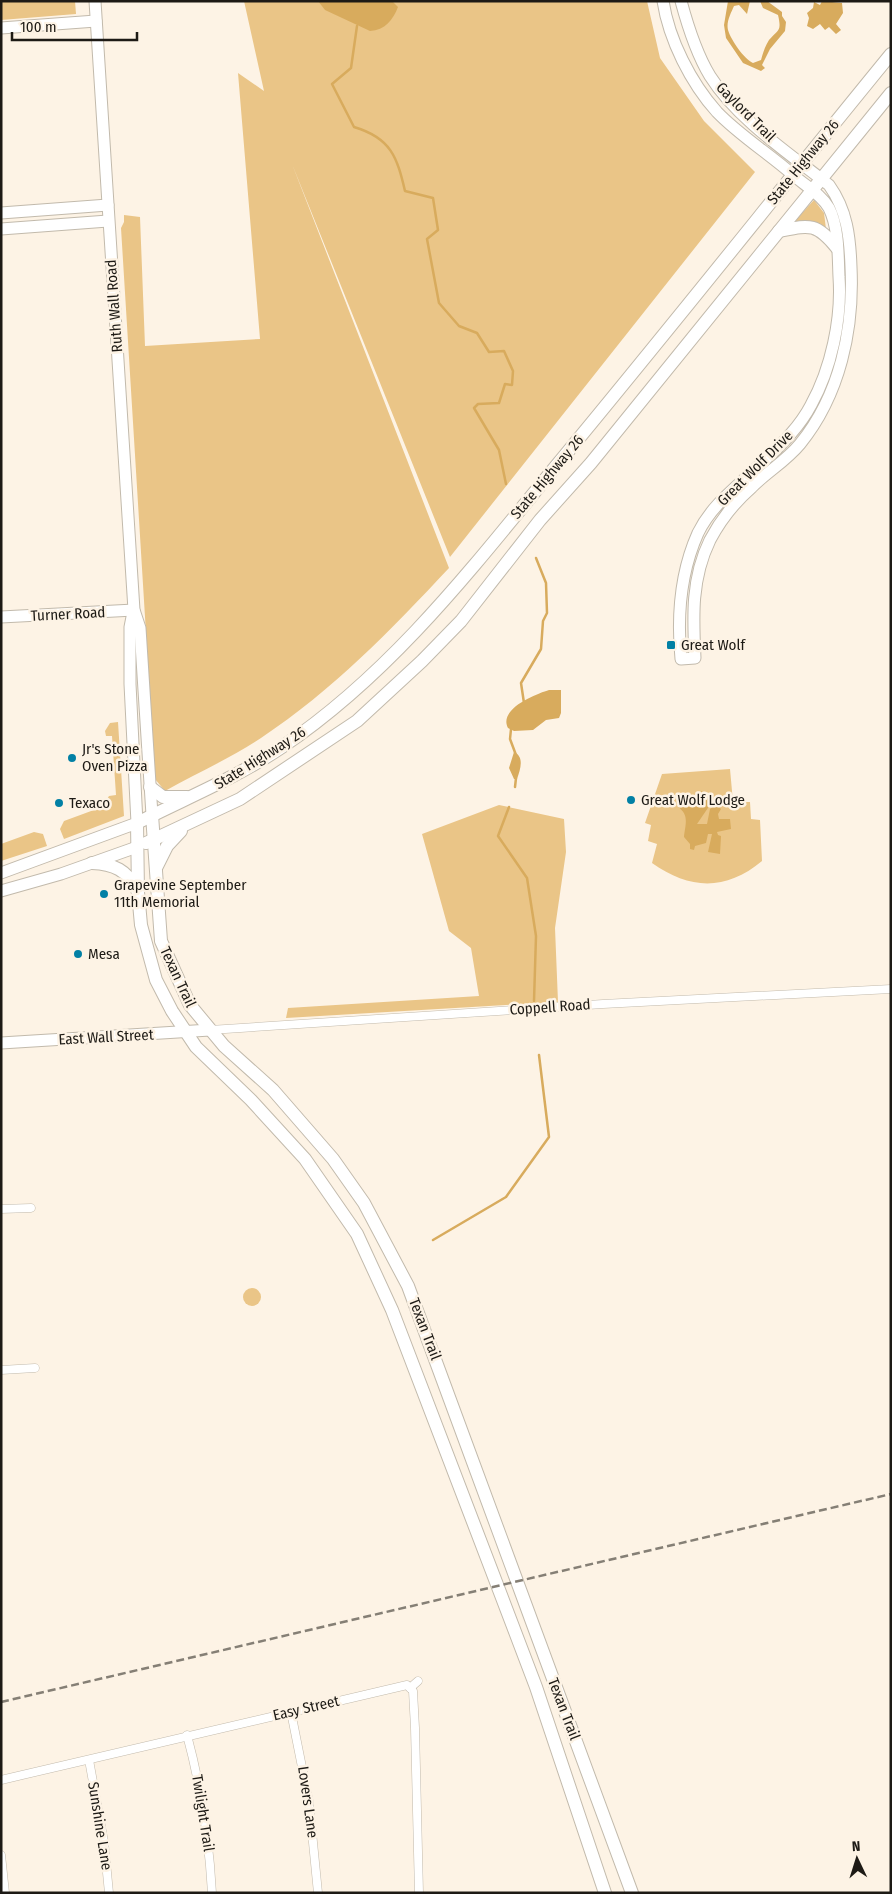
<svg xmlns="http://www.w3.org/2000/svg" width="892" height="1894" font-family="'Fira Sans Condensed',sans-serif">
  <style>
    .green { fill: #eac587 }
    .water { fill: #d8ab5d }
    .lines { fill: none; stroke-linecap: round; stroke-linejoin: round }
    .stream { stroke: #d8ab5d; stroke-width: 2.5 }
    .street-casing { stroke: #c2baac; stroke-width: 9 }
    .secondary-casing { stroke: #c2baac; stroke-width: 13 }
    .primary-casing { stroke: #c2baac; stroke-width: 14 }
    .street { stroke: #fff; stroke-width: 8 }
    .secondary { stroke: #fff; stroke-width: 11 }
    .primary { stroke: #fff; stroke-width: 12 }
    .rail { stroke: #857f75; stroke-width: 2.5; stroke-dasharray: 8 4; stroke-linecap: butt }
    .poi-dot { fill: #0280a5; stroke: #fdf3e5; stroke-width: 2 }
    .labels { text-anchor: middle; dominant-baseline: central; stroke-width: 5; stroke-linejoin: round; paint-order: stroke }
    .street-label { font-size: 15px; fill: #1d1a15; stroke: #fdf3e5 }
    .poi-label { font-size: 15px; fill: #1d1a15; stroke: #fdf3e5; text-anchor: start }
  </style>
  <rect width="100%" height="100%" fill="#fdf3e5"/>
  <!-- green -->
  <g class="green">
    <path d="M1 1H75L76 14 1 20Z"/>
    <path d="M244 1H647L660 58 704 121 755 172 450 557 292 164 449 568C391 630 333 690 261 738 231 758 197 773 165 791L155 779 121 228 124 222V215L140 217 145 346 260 339 238 73 264 91Z"/>
    <path d="M814 200 824 213 826 229 793 223Z"/>
    <path d="M118 722 124 816 64 839 60 829 64 821 102 807 109 796 116 795 112 736H106L105 731 110 723Z"/>
    <path d="M730 769 733 802H750L751 819 760 820 762 861C726 891 690 890 652 863L657 844 648 841 651 825 645 823 662 774Z"/>
    <path d="M499 805 564 819 566 852 555 928 558 1002 286 1018 288 1008 479 996 471 948 449 931 422 834Z"/>
    <path d="M34 832 43 834 47 846 1 861V844Z"/>
    <circle cx="252" cy="1297" r="9"/>
  </g>
  <!-- water -->
  <g class="water">
    <path d="M318 1H392L398 7C393 20 385 30 370 31L325 10Z"/>
    <path d="M728 1H750L747 14 739 5 734 6C731 13 726 22 728 30 731 40 744 59 753 63L761 60C763 53 765 46 769 40 778 29 782 32 778 15L763 8 760 1H767L782 12V16L786 22 785 31 770 49 762 65 765 68 761 71 743 63 726 38 724 25Z"/>
    <path d="M822 1 842 3 843 13 836 24 841 30 836 34 829 27 825 30 820 24 813 29 807 26 809 18 807 13 813 8 814 2 820 5Z"/>
    <path d="M549 690H561V713L559 718 546 720 533 730 514 731 508 728C498 709 536 694 549 690Z"/>
    <path d="M514 752C525 757 520 770 517 779H514L509 768Z"/>
    <path d="M702 791 711 799 712 802 697 824H707L710 809 716 804 721 809 718 814 719 819H730L731 829 717 832 718 835 721 836 720 854 708 852 712 834H708L706 843 695 846 694 850 690 849V844L684 837C685 826 690 815 678 807Z"/>
  </g>
  <g class="lines">
    <!-- stream -->
    <g class="stream">
      <path d="M357 26 351 68 332 84 354 127C391 138 397 157 405 191L433 198 438 230 427 239 439 303 459 326 477 333 489 352 504 351 513 371 512 385 505 384 499 403 478 404 474 408 499 450 506 484"/>
      <path d="M524 703 521 683 541 649 543 621 547 613 546 583 536 558"/>
      <path d="M511 729 510 739 516 755"/>
      <path d="M515 787 516 778"/>
      <path d="M509 807 498 836 527 878 536 936 534 1001"/>
      <path d="M433 1240 506 1197 549 1137 539 1055"/>
    </g>
    <!-- street casing -->
    <g class="street-casing">
      <g id="street">
        <path d="M210 1030 603 1004 891 989"/>
        <path d="M1 1209 31 1208"/>
        <path d="M1 1370 35 1368"/>
        <path d="M410 1688 418 1681"/>
        <path d="M291 1712 309 1802 318 1893"/>
        <path d="M187 1735C201 1787 209 1838 212 1893"/>
        <path d="M89 1760 104 1842 109 1893"/>
        <path d="M1 1780 407 1685 413 1691 415 1728 419 1893"/>
        <path d="M1 1855 5 1893"/>
      </g>
    </g>
    <!-- secondary casing -->
    <g class="secondary-casing">
      <g id="secondary">
        <path d="M95 1 134 610 140 628 152 815"/>
        <path d="M663 1C669 40 691 83 717 112 739 135 768 153 792 174 804 185 821 194 829 208 839 228 838 256 839 277 842 319 831 369 811 405 800 426 783 443 766 459 742 483 713 502 698 533 680 573 677 617 681 659L695 658C693 617 691 579 710 540 720 521 736 501 752 487 767 472 786 461 800 444 840 395 854 329 851 267 850 237 847 210 829 185 790 154 737 119 710 76 696 53 688 27 681 1"/>
        <path d="M1 28 96 21"/>
        <path d="M1 213 108 205"/>
        <path d="M1 229 108 221"/>
        <path d="M1 617 134 610"/>
        <path d="M1 873 137 823 130 684V627L133 612"/>
        <path d="M1 891 61 874 137 847"/>
        <path d="M1 1043 210 1030"/>
      </g>
    </g>
    <!-- primary casing -->
    <g class="primary-casing">
      <g id="primary">
        <path d="M779 231C809 225 816 222 837 248"/>
        <path d="M150 787 163 797H187"/>
        <path d="M152 815 161 941 190 1005 224 1046 273 1090 333 1159 364 1203 408 1286 632 1893"/>
        <path d="M146 843 240 799 357 721 422 661 461 621 540 520 591 463 891 93"/>
        <path d="M92 863C114 864 127 870 137 890"/>
        <path d="M157 866 167 846 181 831"/>
        <path d="M605 1893 536 1687 501 1595 392 1310 357 1234 305 1159 251 1100 196 1047 172 1011 156 980 141 925 138 892 137 823C186 798 236 778 282 747 392 673 473 567 556 466 669 330 779 191 891 54"/>
      </g>
    </g>
    <!-- street -->
    <use href="#street" class="street"/>
    <!-- secondary -->
    <use href="#secondary" class="secondary"/>
    <!-- primary -->
    <use href="#primary" class="primary"/>
    <!-- rail -->
    <path class="rail" d="M1 1702 891 1494"/>
  </g>
  <!-- markers -->
  <g class="poi-dot">
    <rect x="666" y="640" width="10" height="10" rx="2.5"/>
    <circle cx="72" cy="758" r="5"/>
    <circle cx="631" cy="800" r="5"/>
    <circle cx="59" cy="803" r="5"/>
    <circle cx="104" cy="894" r="5"/>
    <circle cx="78" cy="954" r="5"/>
  </g>
  <g class="labels">
    <!-- street labels -->
    <g class="street-label">
      <text transform="translate(746 112) rotate(45)">Gaylord Trail</text>
      <text transform="translate(803 162) rotate(-51)">State Highway 26</text>
      <text transform="translate(114 306) rotate(-94)">Ruth Wall Road</text>
      <text transform="translate(755 468) rotate(-45)">Great Wolf Drive</text>
      <text transform="translate(547 477) rotate(-50)">State Highway 26</text>
      <text transform="translate(68 614) rotate(-3)">Turner Road</text>
      <text transform="translate(260 758) rotate(-32)">State Highway 26</text>
      <text transform="translate(178 977) rotate(65)">Texan Trail</text>
      <text transform="translate(550 1007) rotate(-4)">Coppell Road</text>
      <text transform="translate(106 1037) rotate(-3)">East Wall Street</text>
      <text transform="translate(425 1329) rotate(69)">Texan Trail</text>
      <text transform="translate(306 1708) rotate(-13)">Easy Street</text>
      <text transform="translate(564 1709) rotate(69)">Texan Trail</text>
      <text transform="translate(308 1802) rotate(82)">Lovers Lane</text>
      <text transform="translate(203 1813) rotate(81)">Twilight Trail</text>
      <text transform="translate(100 1826) rotate(81)">Sunshine Lane</text>
    </g>
    <!-- poi labels -->
    <g class="poi-label">
      <text x="681" y="645">Great Wolf</text>
      <text x="82" y="749">Jr's Stone<tspan x="82" dy="17">Oven Pizza</tspan></text>
      <text x="641" y="800">Great Wolf Lodge</text>
      <text x="69" y="803">Texaco</text>
      <text x="114" y="885">Grapevine September<tspan x="114" dy="17">11th Memorial</tspan></text>
      <text x="88" y="954">Mesa</text>
    </g>
  </g>
  <!-- border -->
  <rect width="892" height="1894" fill="none" stroke="#1d1a15" stroke-width="5"/>
  <!-- north arrow -->
  <g transform="translate(857 1859) rotate(356)" stroke="#fdf3e5" stroke-width="4" paint-order="stroke">
  <path d="M0-4L9 19L0 12L-9 19Z" fill="#1d1a15"/>
  <text y="-8" font-size="14" font-weight="bold" text-anchor="middle" fill="#1d1a15">N</text>
  </g>
  <!-- scale -->
  <path d="M12 32v8h125v-8" fill="none" stroke="#1d1a15" stroke-width="2.5"/>
  <text x="20" y="32" font-size="15" fill="#1d1a15" stroke="#fdf3e5" stroke-width="4" paint-order="stroke">100 m</text>
</svg>
